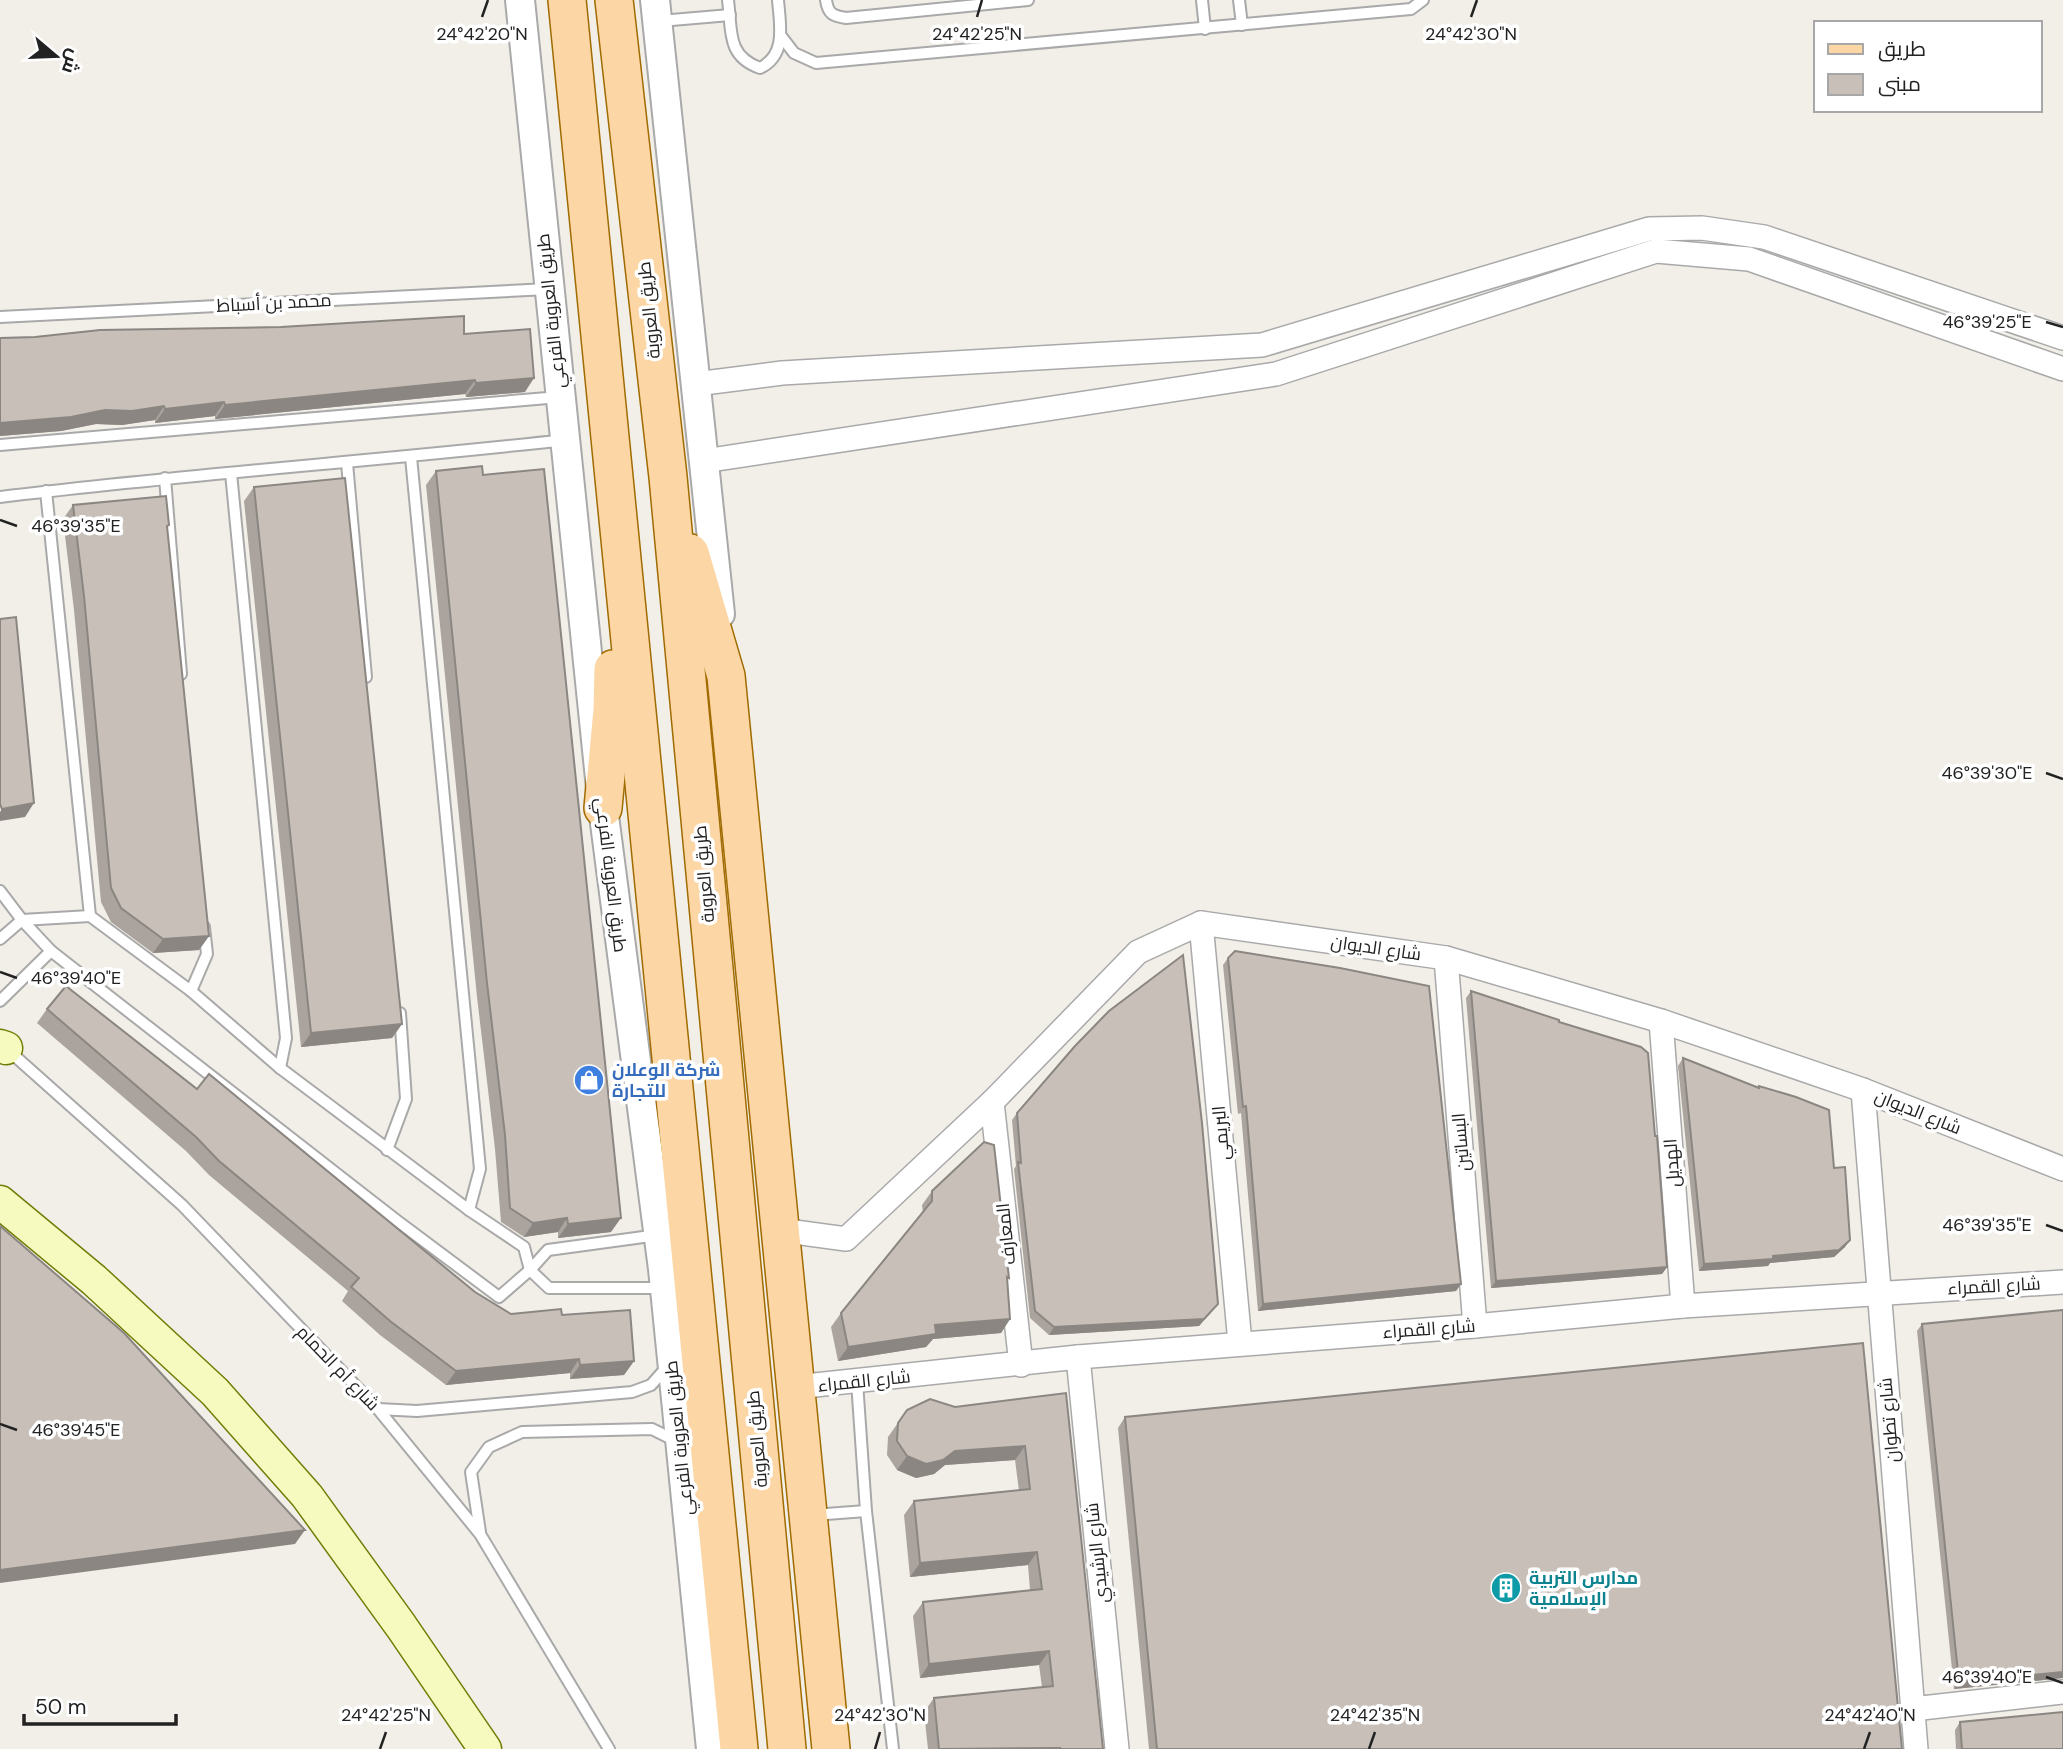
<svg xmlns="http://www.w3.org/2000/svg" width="2063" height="1749" font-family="'DM Sans',Cairo,sans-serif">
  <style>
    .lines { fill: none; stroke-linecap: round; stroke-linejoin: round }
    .service-casing { stroke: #a9a9a9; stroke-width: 14 }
    .minor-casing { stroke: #a9a9a9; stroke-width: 26 }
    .tertiary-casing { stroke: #a9a9a9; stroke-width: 32 }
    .secondary-casing { stroke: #707d05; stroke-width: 35 }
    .primary-casing { stroke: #a06b00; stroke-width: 40 }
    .service { stroke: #fff; stroke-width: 10 }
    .minor { stroke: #fff; stroke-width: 23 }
    .tertiary { stroke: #fff; stroke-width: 28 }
    .secondary { stroke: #f7fabf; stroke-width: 32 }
    .primary { stroke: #fcd6a4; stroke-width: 37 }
    .wall { fill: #aba49e }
    .shaded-wall { fill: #8b8681 }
    .building { fill: #c7bfb8; stroke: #8b8681; stroke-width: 2 }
    .ticks { fill: none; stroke: #222; stroke-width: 2.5 }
    .labels { text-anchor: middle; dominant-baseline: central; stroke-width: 7; stroke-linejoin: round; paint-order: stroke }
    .street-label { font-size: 18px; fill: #222; stroke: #fff }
    .shop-label { font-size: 18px; font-weight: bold; fill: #366cbe; stroke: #fff; text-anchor: start }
    .culture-label { font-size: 18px; font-weight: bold; fill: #0d838f; stroke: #fff; text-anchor: start }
    .ticks-label { font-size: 18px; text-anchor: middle; fill: #222; stroke: #fff; stroke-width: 7; stroke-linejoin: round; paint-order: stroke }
  </style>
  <rect width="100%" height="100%" fill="#f2efe9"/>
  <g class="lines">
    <!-- service casing -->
    <g class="service-casing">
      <g id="service">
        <path d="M728 0C732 30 726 56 760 68 787 55 780 25 778 0"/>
        <path d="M826 0C828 14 833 16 846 18L1028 0"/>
        <path d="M1202 0 1205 29"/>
        <path d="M1239 0 1242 25"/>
        <path d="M660 21 730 15"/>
        <path d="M781 36 794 53 816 63 1411 9 1423 0"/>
        <path d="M0 317 548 289"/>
        <path d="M0 445 559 397"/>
        <path d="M411 457 480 1169 469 1210"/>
        <path d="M347 463 366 677"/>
        <path d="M231 473 286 1038 280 1068"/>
        <path d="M165 478 181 674"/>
        <path d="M46 491 90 916 191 991 280 1068 469 1210 524 1247 530 1270 549 1288H664"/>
        <path d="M0 497C188 474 377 461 565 440"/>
        <path d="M0 891 22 920 51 951 396 1220 499 1297 530 1270 548 1250 658 1235"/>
        <path d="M0 939 22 920 90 916"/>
        <path d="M191 991 207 954 204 927"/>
        <path d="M0 1001 51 951"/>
        <path d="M8 1050 182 1205 378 1409 480 1534 609 1749"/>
        <path d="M387 1150 406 1099 400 1013"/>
        <path d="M857 1382 866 1511 893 1749"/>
        <path d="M378 1409 417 1411 632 1392 651 1385 667 1367"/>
        <path d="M813 1515 866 1511"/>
        <path d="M480 1532 471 1472 489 1447 522 1432 652 1429 676 1441"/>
      </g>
    </g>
    <!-- minor casing -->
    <g class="minor-casing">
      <g id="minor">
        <path d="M696 384 782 373 1262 345 1649 229 1702 228 1764 237 2063 338"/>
        <path d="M704 461 1276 374 1656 251 1749 259 2063 369"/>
        <path d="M1201 923 1240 1343"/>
        <path d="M1446 958 1475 1326"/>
        <path d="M1661 1021 1683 1306"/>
        <path d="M1863 1090 1916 1749"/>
        <path d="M992 1102 1021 1365"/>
        <path d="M780 1230 846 1239 992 1102 1138 952 1201 923 1446 958 1661 1021 1863 1090 2063 1169"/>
        <path d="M1078 1357 1117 1749"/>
        <path d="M796 1387 1078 1357 1475 1326 1683 1306 2063 1282"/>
        <path d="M1913 1709 2063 1692"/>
      </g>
    </g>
    <!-- tertiary casing -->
    <g class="tertiary-casing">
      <g id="tertiary">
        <path d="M520 0 603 808 663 1269 711 1749"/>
        <path d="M655 0 720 614"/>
      </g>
    </g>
    <!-- secondary casing -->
    <g class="secondary-casing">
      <g id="secondary">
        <path d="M0 1046 6 1048"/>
        <path d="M0 1202 94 1280 215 1392 307 1496 401 1626 485 1749"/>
      </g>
    </g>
    <!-- primary casing -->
    <g class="primary-casing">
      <g id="primary">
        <path d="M567 0 739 1749"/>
        <path d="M614 0 668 477 787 1749"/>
        <path d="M690 553 726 676 831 1749"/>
        <path d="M603 808 612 710 613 669"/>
      </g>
    </g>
    <!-- service -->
    <use href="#service" class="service"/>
    <!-- minor -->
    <use href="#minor" class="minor"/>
    <!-- tertiary -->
    <use href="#tertiary" class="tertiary"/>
    <!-- secondary -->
    <use href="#secondary" class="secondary"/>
    <!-- primary -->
    <use href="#primary" class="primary"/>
  </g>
  <!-- wall -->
  <g class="wall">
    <path d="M464 334 525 392 466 397 465 394 215 419V416L155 423V420L122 425 96 424 61 431 0 436V338Z"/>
    <path d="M436 471 483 475 611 1232 558 1238V1232L524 1237 501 1222 495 1149 477 997 426 485Z"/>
    <path d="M254 487 402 1024 392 1038 301 1047 244 501Z"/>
    <path d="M73 505 167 528 209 936 199 950 153 953 111 922 101 902 74 610 63 519Z"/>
    <path d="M1228 958 1461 1284 1456 1291 1258 1311 1241 1113 1238 1114 1223 965Z"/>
    <path d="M1471 991 1559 1022 1667 1267 1662 1274 1491 1288 1466 998Z"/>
    <path d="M47 1009 197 1089 475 1292 511 1314 562 1315 634 1361 624 1375 570 1379V1373L446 1385 380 1335 342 1301 348 1291 209 1175 186 1151 37 1023Z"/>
    <path d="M1683 1058 1758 1087 1759 1086 1834 1168 1845 1247 1834 1257 1770 1263 1768 1266 1699 1271 1678 1066Z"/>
    <path d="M1017 1113 1218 1304 1199 1326 1049 1335 1030 1318 1014 1169 1016 1166 1012 1120Z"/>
    <path d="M932 1191 1009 1278 1007 1281 1010 1319 1001 1333 933 1339 926 1347 838 1361 831 1327 841 1313 923 1213 922 1205Z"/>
    <path d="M1922 1324 2063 1678 1954 1689 1917 1331Z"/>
    <path d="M1066 1393 1103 1749H928L924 1712 934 1698 1042 1687 1039 1665 920 1678 913 1616 923 1602 1030 1590 1028 1565 910 1577 904 1515 914 1501 1019 1491 1015 1460 945 1465 934 1474 916 1478 897 1470 887 1455 888 1437 907 1410 955 1407Z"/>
    <path d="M1125 1417 1902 1749H1149L1118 1428Z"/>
    <path d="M1960 1722 2063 1749H1956L1955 1730Z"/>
  </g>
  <!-- shaded-wall -->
  <g class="shaded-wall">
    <path d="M534 378 525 392 466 397 476 383Z"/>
    <path d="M475 380 465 394 215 419 225 405Z"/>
    <path d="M224 402 215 416 155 423 165 409Z"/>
    <path d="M164 406 155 420 122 425 96 424 61 431 0 436V423L105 410Z"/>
    <path d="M34 803 25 817 0 821V812L2 809Z"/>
    <path d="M209 936 199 950 153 953 163 939Z"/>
    <path d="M402 1024 392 1038 301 1047 311 1033Z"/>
    <path d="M567 1218 558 1232 524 1237 533 1223Z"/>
    <path d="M621 1218 611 1232 558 1238 568 1224Z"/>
    <path d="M1850 1240 1845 1247 1834 1257 1770 1263 1768 1266 1699 1271 1704 1264 1773 1256Z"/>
    <path d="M1667 1267 1662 1274 1491 1288 1496 1281Z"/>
    <path d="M1461 1284 1456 1291 1258 1311 1263 1304Z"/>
    <path d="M1218 1304 1199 1326 1049 1335 1054 1327Z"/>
    <path d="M1010 1319 1001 1333 933 1339 926 1347 838 1361 848 1347 935 1325Z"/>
    <path d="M579 1359 570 1373 446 1385 456 1371Z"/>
    <path d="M634 1361 624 1375 570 1379 580 1365Z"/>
    <path d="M1025 1446 1015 1460 945 1465 934 1474 916 1478 897 1470 907 1456 955 1451Z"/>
    <path d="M305 1530 295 1544 0 1583V1570Z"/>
    <path d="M1037 1552 1028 1565 910 1577 920 1563Z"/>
    <path d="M1049 1651 1039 1665 920 1678 929 1664Z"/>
    <path d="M2063 1672V1678L1954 1689 1959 1682Z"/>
  </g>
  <!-- building -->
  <g class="building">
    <path d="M464 316V334L530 329 534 378 476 383 475 380 225 405 224 402 165 409 164 406 132 411 105 410 71 417 0 423V338L35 337 100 330 281 327Z"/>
    <path d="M482 466 483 475 544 469 621 1218 568 1224 567 1218 533 1223 510 1208 505 1135 487 983 436 471Z"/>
    <path d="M345 478 402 1024 311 1033 254 487Z"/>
    <path d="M166 496 169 525 167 526 209 936 163 939 121 908 111 888 84 596 73 505Z"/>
    <path d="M16 617 34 803 2 809 0 804V619Z"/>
    <path d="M1235 951 1340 968 1429 986 1461 1284 1263 1304 1246 1106 1243 1107 1228 958Z"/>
    <path d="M1183 955 1202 1123 1218 1304 1204 1319 1054 1327 1035 1311 1018 1162 1021 1163 1017 1113 1075 1046 1109 1011Z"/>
    <path d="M66 986 197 1089 209 1074 475 1292 511 1314 561 1309 562 1315 630 1310 634 1361 580 1365 579 1359 456 1371 390 1321 351 1287 359 1278 219 1161 196 1137 47 1009Z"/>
    <path d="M1471 991 1559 1020V1022L1641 1047 1648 1053 1655 1136H1657L1667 1267 1496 1281Z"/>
    <path d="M1683 1058 1759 1088V1086L1796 1097 1829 1110 1834 1168 1845 1167 1850 1240 1839 1250 1773 1256V1259L1704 1264Z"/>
    <path d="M984 1142 994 1145 1009 1278 1007 1277 1010 1319 935 1325 936 1334 848 1347 841 1313 932 1201V1191Z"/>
    <path d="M0 1226 124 1333 305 1530 0 1570Z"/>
    <path d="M2063 1310V1672L1959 1682 1922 1324Z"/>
    <path d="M1863 1343 1902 1749H1157L1125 1417Z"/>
    <path d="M1066 1393 1103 1749H1060V1748L939 1749 934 1698 1053 1686 1049 1651 929 1664 923 1602 1042 1589 1037 1552 920 1563 914 1501 1030 1489 1025 1446 955 1451 943 1460 926 1464 907 1456 897 1441 898 1423 907 1410 930 1399 955 1407Z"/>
    <path d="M2063 1712V1749H1962L1960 1722Z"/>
  </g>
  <!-- ticks -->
  <path class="ticks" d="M482 17 488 0M977 17 982 0M1471 17 1477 0M2046 322 2063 327M0 520 17 526M2046 773 2063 779M0 972 17 978M2046 1225 2063 1231M0 1424 17 1430M2046 1677 2063 1683M380 1749 386 1732M875 1749 880 1732M1369 1749 1375 1732M1864 1749 1870 1732"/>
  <!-- icons -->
  <defs>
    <g id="shop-disc" transform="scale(1.575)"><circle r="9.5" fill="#3f7fe0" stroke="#fff"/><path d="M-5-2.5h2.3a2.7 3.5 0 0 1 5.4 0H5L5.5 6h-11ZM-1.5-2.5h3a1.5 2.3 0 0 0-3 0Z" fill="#fff"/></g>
    <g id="building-disc" transform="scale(1.575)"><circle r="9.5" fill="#0f9aa8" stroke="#fff"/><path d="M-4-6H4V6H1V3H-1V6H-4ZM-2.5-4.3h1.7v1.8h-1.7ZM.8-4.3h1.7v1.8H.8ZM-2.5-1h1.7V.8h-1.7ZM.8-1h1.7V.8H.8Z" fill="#fff"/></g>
  </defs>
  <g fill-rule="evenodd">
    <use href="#shop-disc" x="589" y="1080"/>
    <use href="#building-disc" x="1506" y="1588"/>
  </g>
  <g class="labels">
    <!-- street labels -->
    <g class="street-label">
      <text transform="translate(274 303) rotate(-3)">محمد بن أسباط</text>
      <text transform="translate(649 310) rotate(-96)">طريق العروبة</text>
      <text transform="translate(551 311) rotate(-96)">طريق العروبة الفرعي</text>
      <text transform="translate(704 874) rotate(-95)">طريق العروبة</text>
      <text transform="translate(611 875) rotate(83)">طريق العروبة الفرعي</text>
      <text transform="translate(1376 948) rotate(8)">شارع الديوان</text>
      <text transform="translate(1918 1112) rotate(22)">شارع الديوان</text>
      <text transform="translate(1221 1133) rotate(-95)">البريمي</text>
      <text transform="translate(1461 1142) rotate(-95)">البساتين</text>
      <text transform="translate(1672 1163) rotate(-94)">الهديل</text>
      <text transform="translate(1006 1234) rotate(-96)">المعارف</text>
      <text transform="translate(1994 1286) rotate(-3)">شارع القمراء</text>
      <text transform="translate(1429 1329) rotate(-4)">شارع القمراء</text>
      <text transform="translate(338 1368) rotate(46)">شارع أم الحمام</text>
      <text transform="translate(864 1381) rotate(-6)">شارع القمراء</text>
      <text transform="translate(1889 1420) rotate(-95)">شارع تطوان</text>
      <text transform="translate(679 1438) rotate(-96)">طريق العروبة الفرعي</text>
      <text transform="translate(757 1439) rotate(-95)">طريق العروبة</text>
      <text transform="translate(1097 1553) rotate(-96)">شارع الرشيدي</text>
    </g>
    <!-- shop labels -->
    <g class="shop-label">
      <text x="612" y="1070">شركة الوعلان<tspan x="612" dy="21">للتجارة</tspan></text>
    </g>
    <!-- culture labels -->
    <g class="culture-label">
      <text x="1529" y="1578">مدارس التربية<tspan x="1529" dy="21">الإسلامية</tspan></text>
    </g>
  </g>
  <g class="ticks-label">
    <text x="977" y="40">24°42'25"N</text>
    <text x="1471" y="40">24°42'30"N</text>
    <text x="482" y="40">24°42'20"N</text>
    <text x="1987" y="328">46°39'25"E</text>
    <text x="76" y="532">46°39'35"E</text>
    <text x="1987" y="779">46°39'30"E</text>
    <text x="76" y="984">46°39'40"E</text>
    <text x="1987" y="1231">46°39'35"E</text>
    <text x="76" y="1436">46°39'45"E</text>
    <text x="1987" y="1683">46°39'40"E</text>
    <text x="386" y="1721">24°42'25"N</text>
    <text x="880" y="1721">24°42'30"N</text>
    <text x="1375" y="1721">24°42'35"N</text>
    <text x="1870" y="1721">24°42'40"N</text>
  </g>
  <!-- legend -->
  <rect x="1814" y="21" width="228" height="91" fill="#ffffff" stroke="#a7a7a7" stroke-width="2"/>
  <rect x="1828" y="44" width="35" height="10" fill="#fcd6a4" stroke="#a7a7a7" stroke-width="2"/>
  <text x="1878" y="56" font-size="21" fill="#222222">طريق</text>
  <rect x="1828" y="74" width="35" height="21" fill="#c7bfb8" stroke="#a7a7a7" stroke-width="2"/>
  <text x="1878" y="91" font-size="21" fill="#222222">مبنى</text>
  <!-- north arrow -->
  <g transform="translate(56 56) rotate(109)" stroke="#ffffff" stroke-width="5" paint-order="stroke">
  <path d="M0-5L12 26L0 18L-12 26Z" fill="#222222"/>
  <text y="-10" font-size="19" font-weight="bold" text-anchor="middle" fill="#222222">ش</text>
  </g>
  <!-- scale -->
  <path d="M24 1714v10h152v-10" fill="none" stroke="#222222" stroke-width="3.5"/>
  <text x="35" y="1714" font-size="21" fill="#222222" stroke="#ffffff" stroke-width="5" paint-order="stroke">50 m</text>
</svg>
